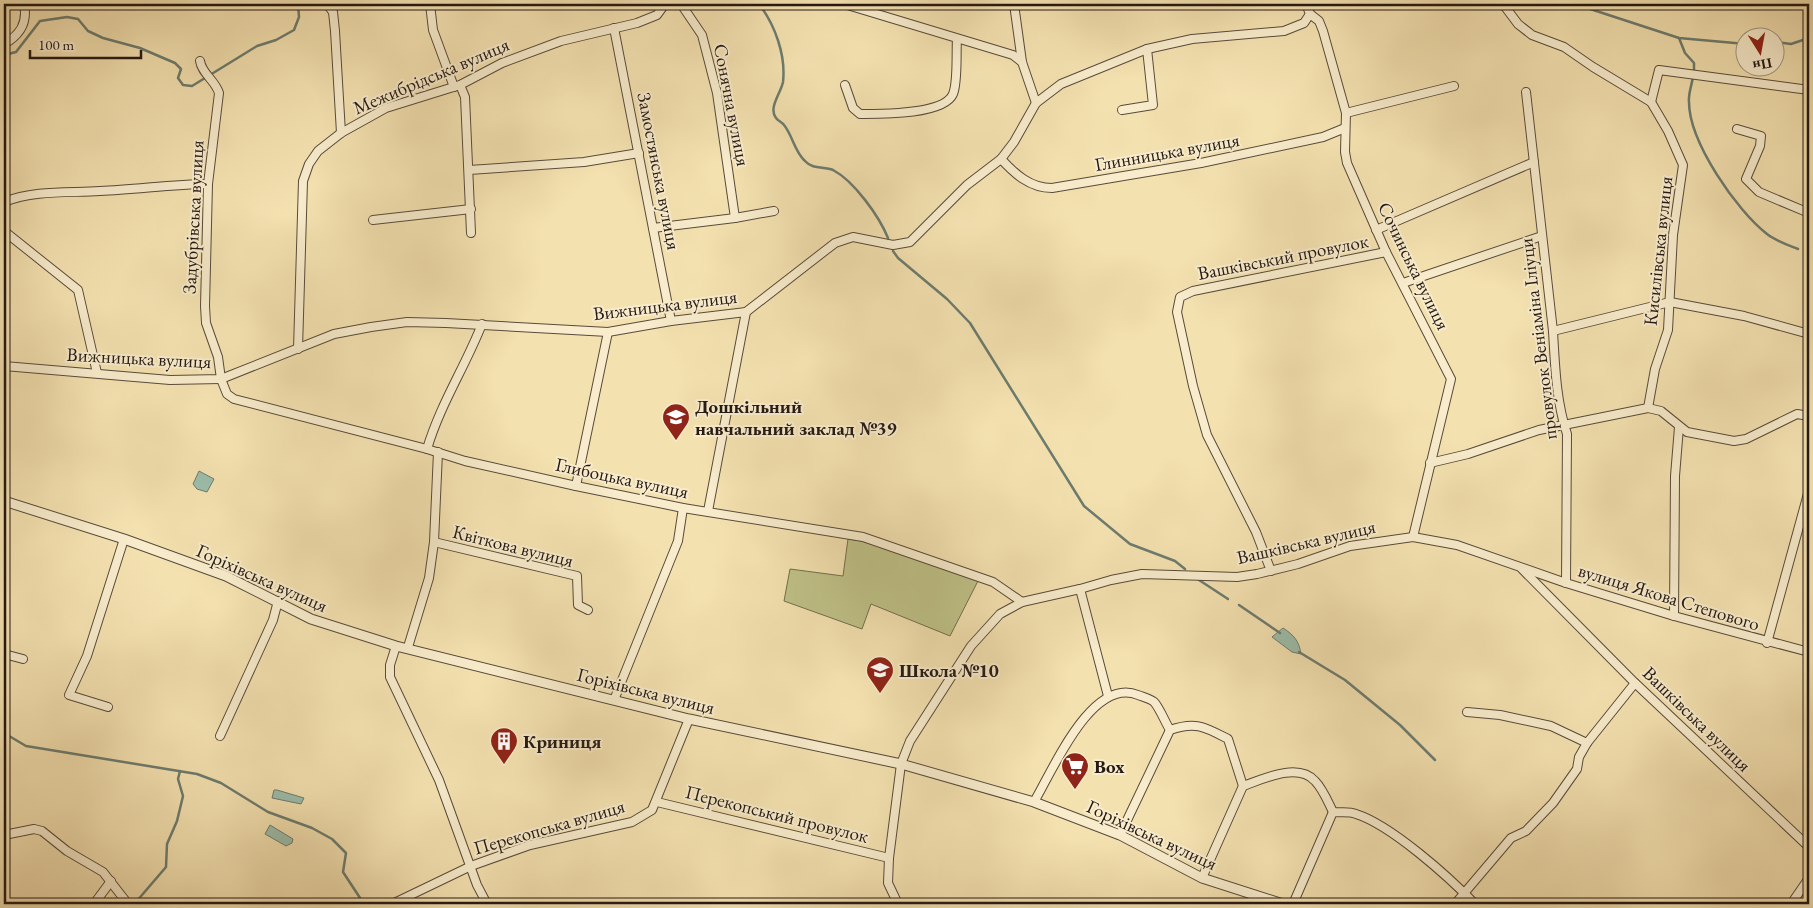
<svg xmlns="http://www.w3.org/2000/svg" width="1813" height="908" font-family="'EB Garamond',serif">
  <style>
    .green { fill: #bfc288; stroke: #726e4e }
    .water { fill: #9cbeac; stroke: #6c7c6f }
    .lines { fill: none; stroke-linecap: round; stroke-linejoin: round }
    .stream { stroke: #6c7c6f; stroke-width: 2.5 }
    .minor-casing { stroke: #584b3b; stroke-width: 10 }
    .tertiary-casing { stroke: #584b3b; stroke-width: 11 }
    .minor { stroke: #f8eccc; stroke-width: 8 }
    .tertiary { stroke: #f8eccc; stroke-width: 9 }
    .labels { text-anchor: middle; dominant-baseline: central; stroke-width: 4; stroke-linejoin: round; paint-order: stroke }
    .street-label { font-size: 19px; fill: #241914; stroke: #f8eccc }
    .poi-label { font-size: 19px; font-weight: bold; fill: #241914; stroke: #f8eccc; text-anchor: start }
  </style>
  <rect width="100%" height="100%" fill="#f4e1b0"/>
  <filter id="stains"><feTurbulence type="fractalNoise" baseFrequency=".004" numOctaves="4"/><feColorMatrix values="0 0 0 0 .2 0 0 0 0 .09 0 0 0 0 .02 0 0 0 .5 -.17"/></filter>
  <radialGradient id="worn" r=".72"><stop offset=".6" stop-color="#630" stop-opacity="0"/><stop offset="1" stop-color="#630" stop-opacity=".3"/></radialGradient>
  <!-- green -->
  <path class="green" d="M848 539 862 541 979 579 950 636 871 604 862 629 784 601 790 569 843 576Z"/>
  <!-- water -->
  <g class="water">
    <path d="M199 471 214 479 207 492 197 489 193 484Z"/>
    <path d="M1283 628C1294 635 1299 641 1301 654L1292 652 1272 637Z"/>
    <path d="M274 790H277L304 798 301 804 272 798Z"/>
    <path d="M270 825 293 839 292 843 286 846 265 834Z"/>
  </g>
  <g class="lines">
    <!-- stream -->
    <g class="stream">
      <path d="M759 4C775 25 786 55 783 82 781 93 768 108 776 118 778 121 782 122 784 125 793 136 794 151 805 161 813 170 824 166 833 170 854 181 879 216 888 238"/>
      <path d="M1575 4 1679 38 1746 44"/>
      <path d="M1679 38 1685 53 1694 63V71"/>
      <path d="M1776 42 1791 44 1809 38"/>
      <path d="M4 55 16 52 40 21 67 17 78 19 88 31 103 38 140 48 175 63 181 69 178 78 183 85 192 86 257 46 276 40 294 30 299 17 298 4"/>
      <path d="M1693 76C1692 85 1688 94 1689 102 1689 142 1737 211 1767 234 1776 241 1788 245 1798 249"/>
      <path d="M893 251 898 258 947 299 970 323 1084 506 1130 544 1175 561 1185 569"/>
      <path d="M1199 580 1228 599"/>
      <path d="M1239 605 1280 633"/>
      <path d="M1299 652 1345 680 1400 725 1435 760"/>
      <path d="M4 733 26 746 197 774 221 783 268 812 312 828 332 839 346 853 343 872 364 904"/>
      <path d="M137 904 136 902 166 867 167 844 177 821 183 796 178 779 180 771"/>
    </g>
    <!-- minor casing -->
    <g class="minor-casing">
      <g id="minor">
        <path d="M327 4 333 12 335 31 341 133"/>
        <path d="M430 4 433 30 454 87"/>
        <path d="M844 4 1013 55 1022 62"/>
        <path d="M1014 4 1022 62 1036 103"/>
        <path d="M1503 4 1518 24 1532 35 1564 47 1593 67 1651 102 1668 131 1683 165 1673 235 1668 330 1655 369 1648 408"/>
        <path d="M1310 14 1319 21 1323 31 1346 113 1345 152 1347 163 1386 252 1451 379 1413 537"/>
        <path d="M614 28 671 321"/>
        <path d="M4 44C20 35 28 23 24 4"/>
        <path d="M200 61C202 74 215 80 219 93L208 184 205 306 206 323 218 357 221 379 227 394 234 399 427 449 465 461 576 486 683 508 863 537 993 582 1022 602"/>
        <path d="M460 85 465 97 471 233"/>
        <path d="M845 85 853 108 860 114C880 114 944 115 953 94 958 82 956 54 957 39"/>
        <path d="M1526 92 1553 331C1555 365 1556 401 1567 434L1566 583"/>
        <path d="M1651 102 1659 70 1809 90"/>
        <path d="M1122 110 1153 105 1147 49"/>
        <path d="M1346 113 1454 86"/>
        <path d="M1737 129 1761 136 1760 146 1746 179 1759 192 1809 213"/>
        <path d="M1001 159C1015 174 1030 188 1052 188L1201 163 1323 137 1345 128"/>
        <path d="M469 170 584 162 639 153"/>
        <path d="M4 202C34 190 68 193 100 191 136 190 171 184 208 184"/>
        <path d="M735 218 774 211"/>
        <path d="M373 220 471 209"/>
        <path d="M653 228 735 218 717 93 702 35 681 4"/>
        <path d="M1376 230 1534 162"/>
        <path d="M4 231 78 290 97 373"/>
        <path d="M1403 283 1542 236"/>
        <path d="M1553 331 1670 302 1744 316 1809 334"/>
        <path d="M298 349 303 181 309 164 318 151 341 133 386 108 460 85 502 63 561 41 637 23 657 15 665 4"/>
        <path d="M4 366 170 380 221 379 334 334 371 327 407 322 446 323 608 332 671 321 746 312 835 243 853 237 893 245 910 242 967 185 1001 159 1014 142 1036 103 1061 84 1147 49 1192 39 1284 31 1304 23 1310 14 1306 4"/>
        <path d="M427 449C440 405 465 367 482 324"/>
        <path d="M1430 463 1468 454 1539 430 1648 408 1661 411 1687 432 1734 441 1746 439 1797 414 1809 416"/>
        <path d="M576 486 608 332"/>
        <path d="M708 511 746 312"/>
        <path d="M434 542 577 576 578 605 588 610"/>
        <path d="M1522 569 1635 683 1809 847"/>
        <path d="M1271 571 1256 532 1207 435 1193 386 1177 312 1180 297 1193 291 1386 252"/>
        <path d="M1080 589 1108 696"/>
        <path d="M1674 616 1675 476 1679 427"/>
        <path d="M1767 643 1809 490"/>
        <path d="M396 646 390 665V677L439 780 477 885 487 904"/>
        <path d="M408 647 429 578 434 542 438 452"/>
        <path d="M4 654 23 659"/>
        <path d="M614 700 678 541 683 508"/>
        <path d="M108 707 69 695 87 656 124 539"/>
        <path d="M1467 712 1500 715 1551 726 1587 743"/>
        <path d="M220 736 273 620 278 601"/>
        <path d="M657 802 889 858"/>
        <path d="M1034 802C1053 770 1092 676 1138 695 1143 697 1152 699 1155 703 1161 711 1165 722 1170 730"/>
        <path d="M4 835 34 829 42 831 67 851 103 872 128 904"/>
        <path d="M1120 835 1170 730C1196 721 1205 727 1228 739L1243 786"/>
        <path d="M1202 878 1243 786C1263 779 1298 762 1315 781 1323 789 1328 802 1333 812"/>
        <path d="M94 904 111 881"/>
        <path d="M392 904 471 866 530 845 632 822 652 810 689 719"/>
        <path d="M898 904 888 883 889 858 901 764 910 741 971 646 1000 614 1022 602 1080 589 1111 580 1142 574 1237 577 1257 574 1298 564 1350 546 1413 537 1457 545 1566 583 1674 616 1809 652"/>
        <path d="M1293 904 1333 812C1340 813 1349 811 1356 814 1391 825 1449 877 1475 904"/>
        <path d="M1455 904 1511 838 1526 831 1553 803 1577 769 1579 757 1587 743 1635 683"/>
        <path d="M1791 904 1809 878"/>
      </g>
    </g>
    <!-- tertiary casing -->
    <g class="tertiary-casing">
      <path id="tertiary" d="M4 501 124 539 226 576 311 619 396 646 689 719 901 764 1034 802 1120 835 1202 878 1283 904"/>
    </g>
    <!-- minor -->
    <use href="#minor" class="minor"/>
    <!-- tertiary -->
    <use href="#tertiary" class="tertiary"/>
  </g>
  <!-- icons -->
  <defs>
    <g id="school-pin" transform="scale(1.4375)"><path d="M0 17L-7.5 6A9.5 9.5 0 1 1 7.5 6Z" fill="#8f2418" stroke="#f8eccc"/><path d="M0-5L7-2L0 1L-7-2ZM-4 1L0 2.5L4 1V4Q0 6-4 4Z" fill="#fff"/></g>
    <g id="building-pin" transform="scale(1.4375)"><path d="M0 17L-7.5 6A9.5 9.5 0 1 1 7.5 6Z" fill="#8f2418" stroke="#f8eccc"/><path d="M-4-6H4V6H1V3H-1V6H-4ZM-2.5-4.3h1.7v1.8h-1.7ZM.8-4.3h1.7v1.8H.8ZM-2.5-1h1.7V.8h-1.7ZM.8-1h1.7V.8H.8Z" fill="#fff"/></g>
    <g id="supermarket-pin" transform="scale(1.4375)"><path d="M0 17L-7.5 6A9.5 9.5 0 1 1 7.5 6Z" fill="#8f2418" stroke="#f8eccc"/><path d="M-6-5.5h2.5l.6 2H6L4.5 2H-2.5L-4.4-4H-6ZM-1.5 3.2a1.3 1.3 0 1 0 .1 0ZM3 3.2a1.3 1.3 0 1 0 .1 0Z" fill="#fff"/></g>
  </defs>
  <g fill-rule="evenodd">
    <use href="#school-pin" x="676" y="417"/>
    <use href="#school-pin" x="880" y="670"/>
    <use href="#building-pin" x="504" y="741"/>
    <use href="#supermarket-pin" x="1075" y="766"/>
  </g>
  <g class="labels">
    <!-- street labels -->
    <g class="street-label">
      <text transform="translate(431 76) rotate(-23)">Межибрідська вулиця</text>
      <text transform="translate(732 105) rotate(79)">Сонячна вулиця</text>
      <text transform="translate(1167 152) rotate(-10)">Глинницька вулиця</text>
      <text transform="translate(659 171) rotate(79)">Замостянська вулиця</text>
      <text transform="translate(193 217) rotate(-87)">Задубрівська вулиця</text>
      <text transform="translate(1658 251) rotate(-84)">Кисилівська вулиця</text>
      <text transform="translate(1283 257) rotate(-11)">Вашківський провулок</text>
      <text transform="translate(1414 266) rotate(64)">Сочинська вулиця</text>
      <text transform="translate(665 305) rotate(-7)">Вижницька вулиця</text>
      <text transform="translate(1538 339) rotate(-97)">провулок Веніаміна Іліуци</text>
      <text transform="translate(139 358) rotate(3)">Вижницька вулиця</text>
      <text transform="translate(622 478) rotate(12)">Глибоцька вулиця</text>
      <text transform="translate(1306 542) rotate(-13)">Вашківська вулиця</text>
      <text transform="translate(513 546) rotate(14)">Квіткова вулиця</text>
      <text transform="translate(262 578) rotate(24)">Горіхівська вулиця</text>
      <text transform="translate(1669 597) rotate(17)">вулиця Якова Степового</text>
      <text transform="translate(646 691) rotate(14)">Горіхівська вулиця</text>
      <text transform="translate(1697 719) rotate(44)">Вашківська вулиця</text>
      <text transform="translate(777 814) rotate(14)">Перекопський провулок</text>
      <text transform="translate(549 827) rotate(-16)">Перекопська вулиця</text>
      <text transform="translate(1152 835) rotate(25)">Горіхівська вулиця</text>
    </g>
    <!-- poi labels -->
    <g class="poi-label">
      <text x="695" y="406">Дошкільний<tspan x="695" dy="22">навчальний заклад №39</tspan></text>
      <text x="899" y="670">Школа №10</text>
      <text x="523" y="741">Криниця</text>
      <text x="1094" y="766">Box</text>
    </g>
  </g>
  <!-- margin -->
  <rect width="1813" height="908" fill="none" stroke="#f4e1b0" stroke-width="20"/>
  <rect x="5" y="5" width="1803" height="898" fill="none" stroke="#241914" stroke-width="2.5"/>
  <rect x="10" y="10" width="1793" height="888" fill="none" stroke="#241914"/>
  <!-- north arrow -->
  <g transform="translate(1760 52) rotate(169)"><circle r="24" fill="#f8eccc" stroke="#a39882"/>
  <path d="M0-4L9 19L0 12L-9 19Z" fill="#8f2418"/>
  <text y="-8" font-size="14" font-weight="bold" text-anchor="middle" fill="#241914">Пн</text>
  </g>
  <!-- scale -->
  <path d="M30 50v8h111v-8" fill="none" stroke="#241914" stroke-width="2.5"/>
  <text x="38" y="50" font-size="15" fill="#241914" stroke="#f8eccc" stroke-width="4" paint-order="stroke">100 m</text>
  <rect width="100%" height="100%" filter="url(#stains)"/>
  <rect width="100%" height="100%" fill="url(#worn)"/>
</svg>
